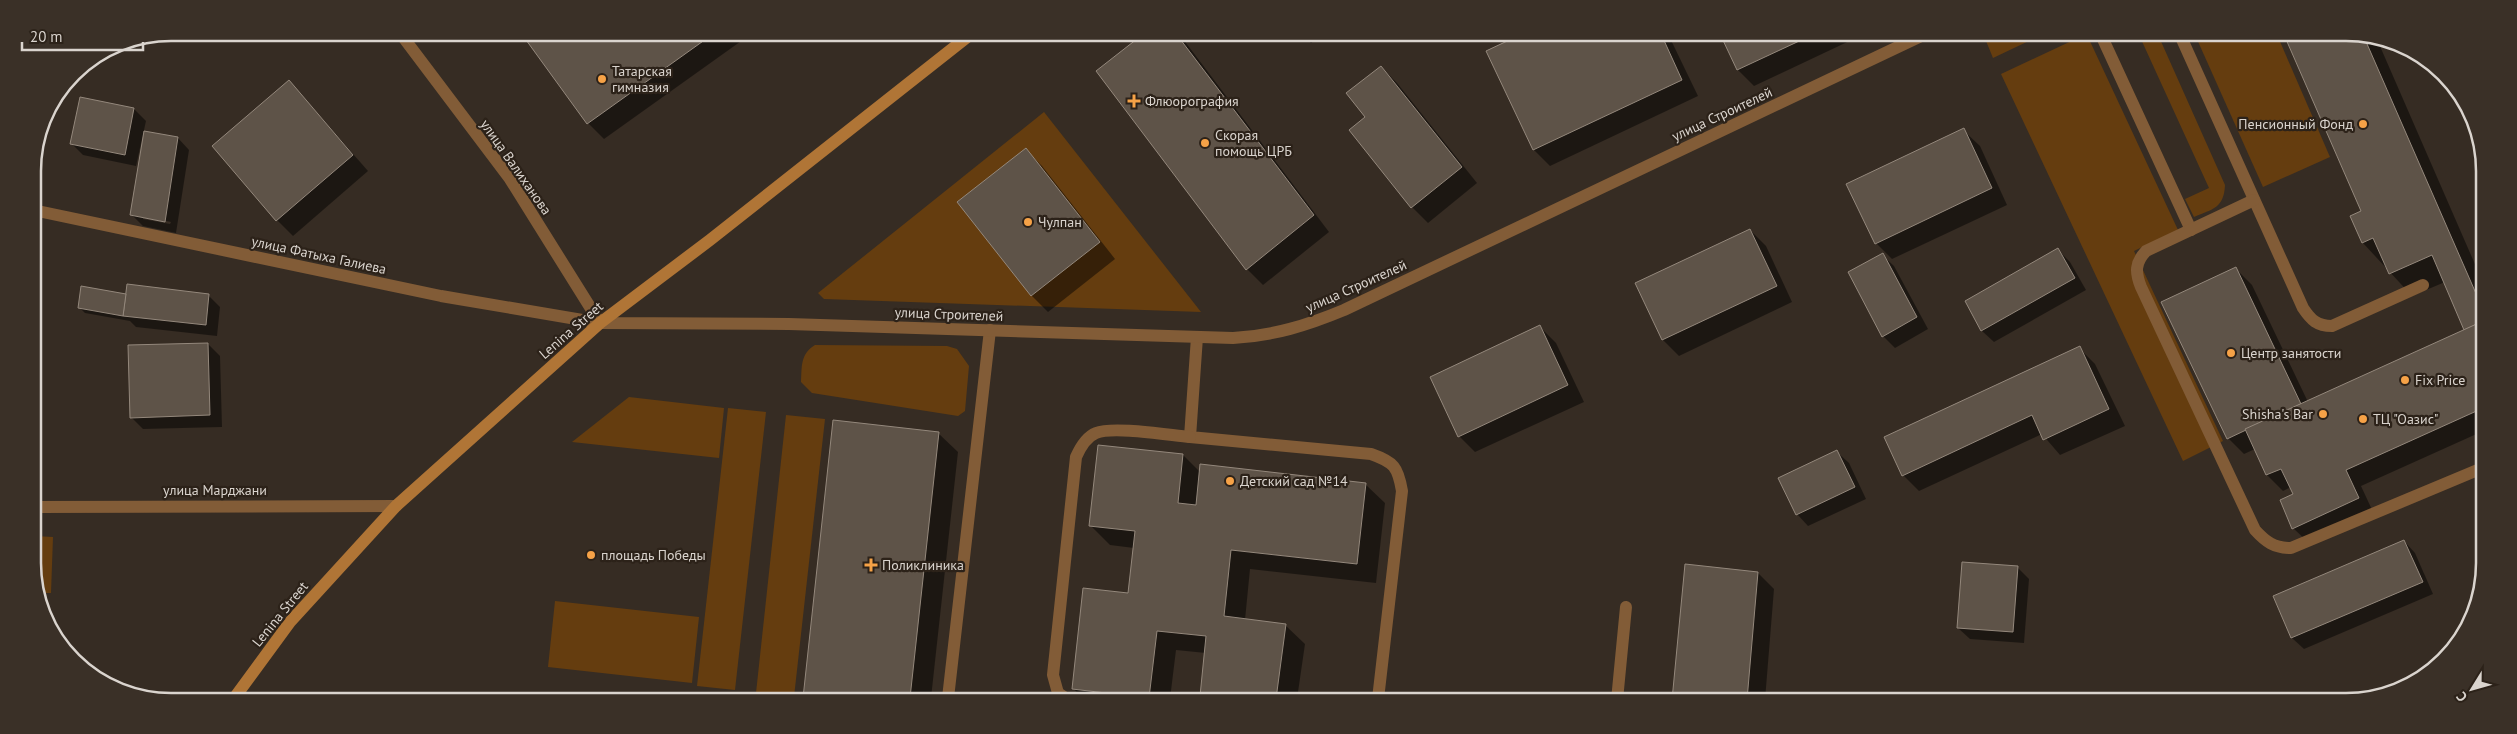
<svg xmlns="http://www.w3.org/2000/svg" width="2517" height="734" font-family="'PT Sans',sans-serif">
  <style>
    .green { fill: #653d0f }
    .shadow { fill: #0007; fill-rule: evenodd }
    .building { fill: #5e5348; stroke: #94887c }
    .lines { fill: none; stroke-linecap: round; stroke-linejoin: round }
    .service { stroke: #825c37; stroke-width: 12 }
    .minor { stroke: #825c37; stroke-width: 12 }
    .secondary { stroke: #b07536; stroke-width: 12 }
    .poi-dot { fill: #f6a247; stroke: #2c2219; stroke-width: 2 }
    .labels { text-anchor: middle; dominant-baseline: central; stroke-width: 4.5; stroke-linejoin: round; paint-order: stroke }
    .poi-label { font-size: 14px; fill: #dad4ce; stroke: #2c2219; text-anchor: start }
    .street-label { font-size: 14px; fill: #dad4ce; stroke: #2c2219 }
    .rim { fill: none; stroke: #dad4ce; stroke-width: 2.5 }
  </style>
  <rect width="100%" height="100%" fill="#362c23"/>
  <!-- green -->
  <g class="green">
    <path d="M1984 36H2039L1993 58Z"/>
    <path d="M2080 37H2088L2178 230 2134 251 2223 441 2183 461 2001 74Z"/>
    <path d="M2140 37H2159L2225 185C2224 208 2213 209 2194 217L2185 199 2209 188Z"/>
    <path d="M2196 37H2278L2330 157 2263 187Z"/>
    <path d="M1044 112 1201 312 824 299 818 293Z"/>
    <path d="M815 345 947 346 957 349 969 366 965 411 958 416 812 393 801 382C802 367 800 354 815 345Z"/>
    <path d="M629 397 724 408 719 458 572 442Z"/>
    <path d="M728 408 766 412 735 690 697 686Z"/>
    <path d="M786 415 825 419 794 697 756 693Z"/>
    <path d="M35 536 53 537 51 593H37L35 589Z"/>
    <path d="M555 601 699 617 692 683 548 667Z"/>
  </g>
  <!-- shadow -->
  <g class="shadow">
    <path d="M523 33 751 34 604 139 588 123Z"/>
    <path d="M1144 35H1180L1329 232 1263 285 1247 269 1098 71Z"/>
    <path d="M1303 35H1322L1311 43Z"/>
    <path d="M1523 35 1669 36 1698 96 1550 166 1534 150 1488 52Z"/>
    <path d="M1722 36H1860L1754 86 1738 70Z"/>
    <path d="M2286 37H2376L2481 278V432L2361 486 2374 514 2310 544 2293 528 2295 495 2291 487 2283 491 2267 475 2255 449 2244 454 2228 438 2236 269 2252 285 2308 402 2467 330 2445 282 2412 296 2363 243V212Z"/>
    <path d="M1381 67 1397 83 1477 183 1428 223 1412 207 1367 117Z"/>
    <path d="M289 81 368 171 293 236 277 220Z"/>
    <path d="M81 98 134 109 146 121 136 166 83 155 72 144Z"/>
    <path d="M1963 130 1980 146 2007 205 1892 259 1876 243Z"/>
    <path d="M178 138 189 150 176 233 143 226 132 215ZM143 216 171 222 170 224 143 219Z"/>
    <path d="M1026 150 1042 166 1115 259 1048 312 1032 296Z"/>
    <path d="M1750 230 1766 246 1792 302 1679 356 1663 340 1637 284Z"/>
    <path d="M2058 250 2070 262 2086 290 1994 342 1982 331 1966 302Z"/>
    <path d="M1882 255 1894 266 1928 329 1895 348 1883 336Z"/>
    <path d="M125 295H208L220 307 217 336 136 327 130 321 85 313 79 307Z"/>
    <path d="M1540 327 1556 343 1584 402 1475 452 1459 436Z"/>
    <path d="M208 344 220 356 222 427 143 429 131 417Z"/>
    <path d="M2079 348 2095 364 2125 426 2060 455 2042 434 1919 491 1903 475Z"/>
    <path d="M834 421 938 433 958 452 931 698H804Z"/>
    <path d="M1837 452 1849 463 1866 499 1808 526 1797 514Z"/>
    <path d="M1183 455 1201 473 1365 484 1385 503 1376 583 1250 569 1245 620 1285 625 1305 644 1297 699H1204L1201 696 1206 653 1176 650 1170 699H1083L1073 688 1129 594 1134 548 1110 545 1091 526Z"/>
    <path d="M2404 541 2415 553 2433 594 2304 649 2292 638 2275 597Z"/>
    <path d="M2017 567 2029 579 2024 643 1970 639 1958 628Z"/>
    <path d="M1758 573 1774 589 1765 700H1673Z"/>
  </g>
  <!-- building -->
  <g class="building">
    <path d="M521 33 713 34 587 124Z"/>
    <path d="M1142 35H1177L1314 215 1246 270 1096 71Z"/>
    <path d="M1520 35 1662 36 1682 80 1533 150 1486 51Z"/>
    <path d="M1721 36H1810L1737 70Z"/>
    <path d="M2285 37H2364L2481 305V322L2464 330 2432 255 2389 274 2373 238 2362 243 2350 216 2361 211Z"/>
    <path d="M1381 66 1462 167 1411 208 1349 130 1365 117 1346 93Z"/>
    <path d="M289 80 353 155 276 221 212 146Z"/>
    <path d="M80 97 134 108 125 155 70 144Z"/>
    <path d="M1964 128 1992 188 1875 244 1846 184Z"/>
    <path d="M144 131 178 137 165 222 130 215Z"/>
    <path d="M1026 148 1100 242 1031 296 957 202Z"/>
    <path d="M1750 229 1777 286 1662 340 1635 283Z"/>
    <path d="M2058 248 2075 278 1981 331 1965 301Z"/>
    <path d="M1883 253 1917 317 1882 337 1848 272Z"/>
    <path d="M2236 267 2301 404 2227 439 2161 302Z"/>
    <path d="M127 284 209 294 206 325 123 316Z"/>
    <path d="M81 286 126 294 123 316 78 308Z"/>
    <path d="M2481 322V409L2346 470 2359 498 2292 529 2280 500 2293 494 2281 469 2266 475 2245 429Z"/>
    <path d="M1540 325 1568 385 1458 437 1430 377Z"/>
    <path d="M208 343 210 415 130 418 128 345Z"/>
    <path d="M2080 346 2109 409 2043 440 2032 415 1902 476 1884 437Z"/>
    <path d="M833 420 939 432 910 698H803Z"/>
    <path d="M1098 445 1183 454 1178 503 1196 505 1200 464 1366 483 1357 564 1231 550 1224 616 1286 624 1276 699H1221L1200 696 1206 636 1157 631 1149 698 1072 689 1083 588 1128 593 1135 531 1089 526Z"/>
    <path d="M1837 450 1855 487 1796 515 1778 478Z"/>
    <path d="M2404 540 2423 582 2291 638 2273 596Z"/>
    <path d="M1962 562 2018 566 2013 632 1957 628Z"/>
    <path d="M1685 564 1758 572 1747 700H1672Z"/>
  </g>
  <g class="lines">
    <!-- service -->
    <g class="service">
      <path d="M2102 37 2191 230"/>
      <path d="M2181 37 2303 308C2311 320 2317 326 2332 326L2423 285"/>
      <path d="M2254 200 2146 251C2135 263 2135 272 2141 287L2255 530C2266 542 2274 548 2291 548L2480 469"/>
      <path d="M1197 337 1190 437 1371 454C1394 462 1398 467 1402 491L1378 699"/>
      <path d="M948 698 990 330"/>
      <path d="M1067 699 1058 693 1053 675 1076 457C1080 448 1086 437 1096 433 1113 426 1168 435 1190 437"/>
      <path d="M1617 700 1626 607"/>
    </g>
    <!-- minor -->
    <g class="minor">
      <path d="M400 33 510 179 600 323"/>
      <path d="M33 210 441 296 600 323 789 324 1233 338C1273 336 1308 325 1344 310L1921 36"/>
      <path d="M35 507 396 506"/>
    </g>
    <!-- secondary -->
    <path class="secondary" d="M235 697 290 622 396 506 600 323 710 240 971 34"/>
  </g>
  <!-- markers -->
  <g class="poi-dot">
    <circle cx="602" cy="79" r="5"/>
    <path d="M1131.5 93.5h5v5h5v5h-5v5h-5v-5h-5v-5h5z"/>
    <circle cx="2363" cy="124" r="5"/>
    <circle cx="1205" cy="143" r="5"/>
    <circle cx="1028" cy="222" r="5"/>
    <circle cx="2231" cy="353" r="5"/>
    <circle cx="2405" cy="380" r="5"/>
    <circle cx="2323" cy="414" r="5"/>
    <circle cx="2363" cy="419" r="5"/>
    <circle cx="1230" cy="481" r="5"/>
    <circle cx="591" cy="555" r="5"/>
    <path d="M868.5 557.5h5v5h5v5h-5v5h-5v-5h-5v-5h5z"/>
  </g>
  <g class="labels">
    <!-- poi labels -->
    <g class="poi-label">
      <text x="612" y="71">Татарская<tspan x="612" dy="16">гимназия</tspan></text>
      <text x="1145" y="101">Флюорография</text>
      <text x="2353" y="124" text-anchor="end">Пенсионный Фонд</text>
      <text x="1215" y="135">Скорая<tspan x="1215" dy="16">помощь ЦРБ</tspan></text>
      <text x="1038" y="222">Чулпан</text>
      <text x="2241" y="353">Центр занятости</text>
      <text x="2415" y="380">Fix Price</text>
      <text x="2313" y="414" text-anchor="end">Shisha's Bar</text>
      <text x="2373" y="419">ТЦ "Оазис"</text>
      <text x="1240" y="481">Детский сад №14</text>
      <text x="601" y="555">площадь Победы</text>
      <text x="882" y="565">Поликлиника</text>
    </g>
    <!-- street labels -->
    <g class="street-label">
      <text transform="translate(1722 114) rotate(-25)">улица Строителей</text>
      <text transform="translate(516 167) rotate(55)">улица Валиханова</text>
      <text transform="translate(319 255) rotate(12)">улица Фатыха Галиева</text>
      <text transform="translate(1356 286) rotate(-24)">улица Строителей</text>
      <text transform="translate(949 314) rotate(2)">улица Строителей</text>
      <text transform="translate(571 330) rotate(-41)">Lenina Street</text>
      <text x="215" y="490">улица Марджани</text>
      <text transform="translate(280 614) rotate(-51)">Lenina Street</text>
    </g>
  </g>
  <!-- crop -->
  <path d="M0 0H2517V734H0ZM171 41H2346A130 130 0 0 1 2476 171V563A130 130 0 0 1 2346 693H171A130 130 0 0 1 41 563V171A130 130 0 0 1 171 41Z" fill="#3a3027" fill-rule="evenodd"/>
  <path class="rim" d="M171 41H2346A130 130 0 0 1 2476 171V563A130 130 0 0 1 2346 693H171A130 130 0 0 1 41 563V171A130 130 0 0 1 171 41Z"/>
  <!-- north arrow -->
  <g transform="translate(2472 689) rotate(233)" stroke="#2c2219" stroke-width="4" paint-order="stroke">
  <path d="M0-4L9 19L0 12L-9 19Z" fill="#dad4ce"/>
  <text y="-8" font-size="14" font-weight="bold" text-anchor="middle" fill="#dad4ce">С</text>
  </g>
  <!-- scale -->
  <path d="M22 42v8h121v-8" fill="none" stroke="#dad4ce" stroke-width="2.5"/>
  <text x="30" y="42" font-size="15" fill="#dad4ce" stroke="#2c2219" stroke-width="4" paint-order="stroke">20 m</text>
</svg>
